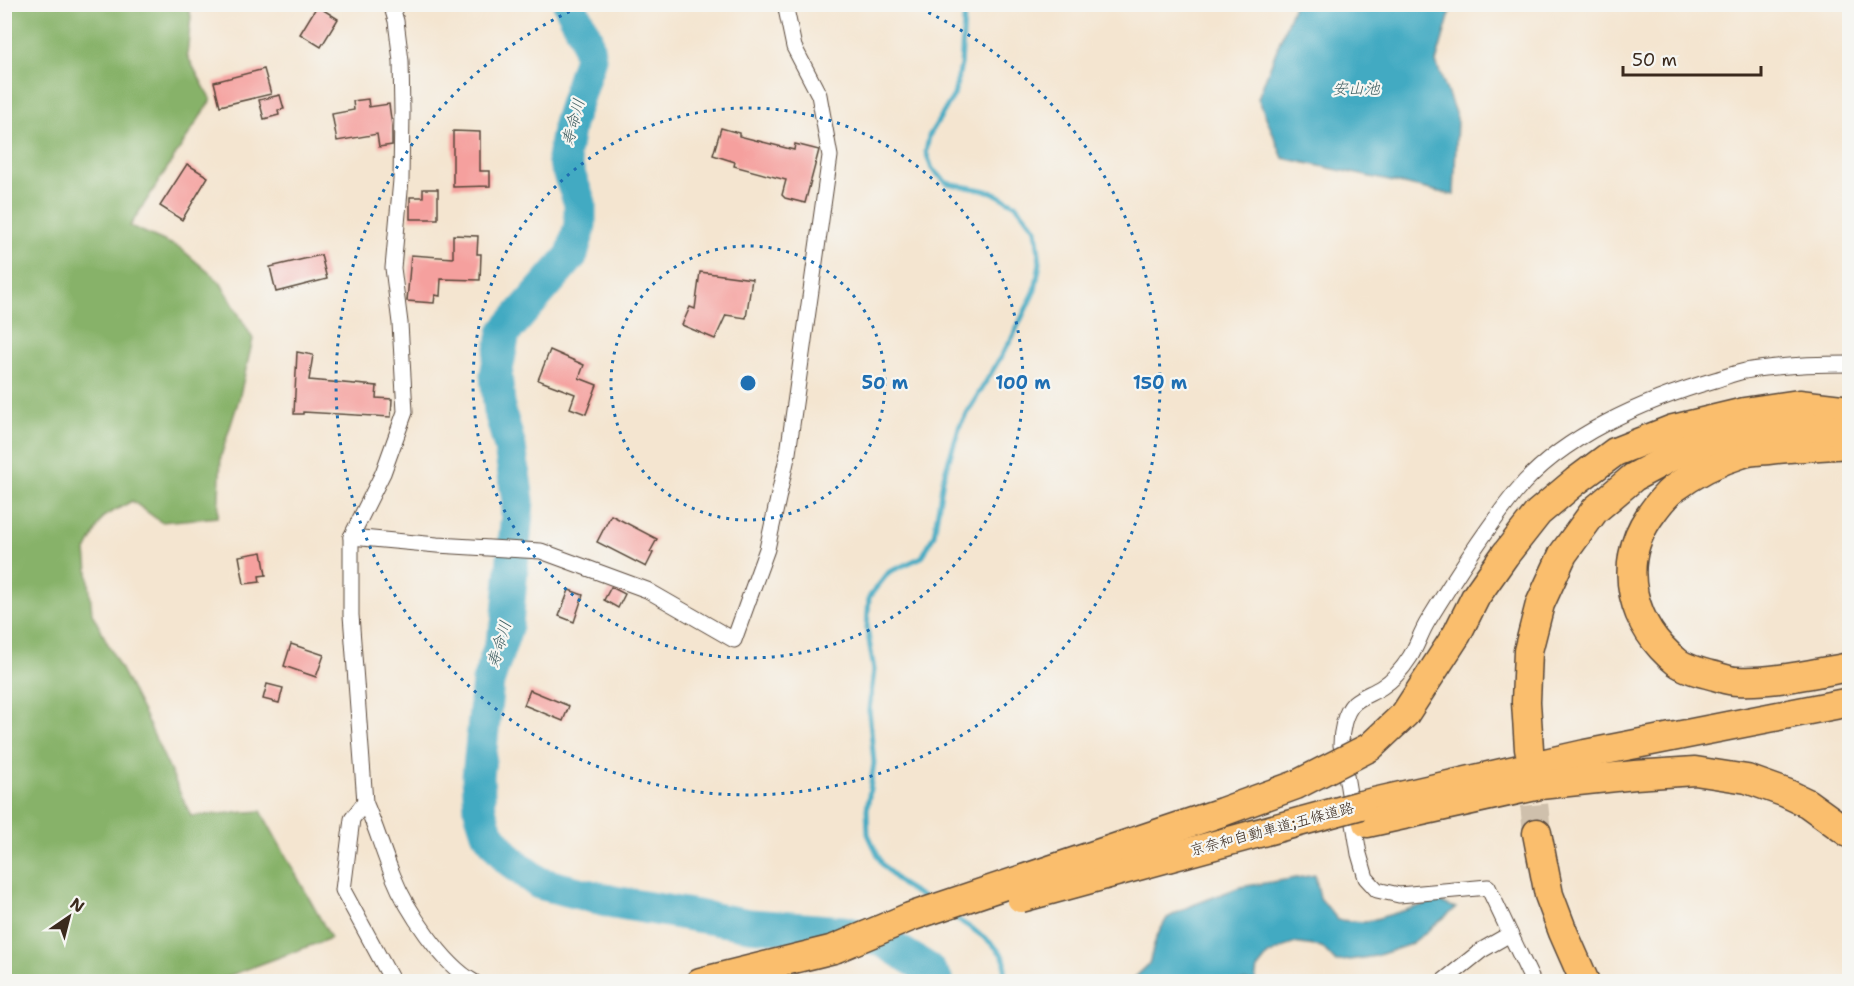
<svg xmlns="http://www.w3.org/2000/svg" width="1854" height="986" font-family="'Shantell Sans','Klee One',sans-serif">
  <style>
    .forest { fill: #87b269; stroke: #616e44; stroke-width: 1.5 }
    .water { fill: #42aac2; stroke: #3e6a70; stroke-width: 1.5 }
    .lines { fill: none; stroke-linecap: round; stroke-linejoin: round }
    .stream { stroke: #42aac2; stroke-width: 5 }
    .river { stroke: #42aac2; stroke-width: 33 }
    .building { fill: #f5a09e }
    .highway-tunnel { stroke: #cfc0ac; stroke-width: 28; stroke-dasharray: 28 14; stroke-linecap: butt }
    .street-casing { stroke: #574639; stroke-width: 17 }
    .highway-casing { stroke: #574639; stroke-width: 31 }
    .street { stroke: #fff; stroke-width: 15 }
    .highway { stroke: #fabe6d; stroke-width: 28 }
    .highway-bridge-casing { stroke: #574639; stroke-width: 31; stroke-linecap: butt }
    .highway-bridge { stroke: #fabe6d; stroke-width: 28 }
    .ring { fill: none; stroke: #1f6fb2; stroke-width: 3; stroke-dasharray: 3 6 }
    .labels { text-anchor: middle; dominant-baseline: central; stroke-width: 4.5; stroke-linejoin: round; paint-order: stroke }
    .street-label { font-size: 15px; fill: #3b2a1e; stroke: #f6f6f2 }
    .water-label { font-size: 16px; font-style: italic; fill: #3e5d60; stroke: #f6f6f2 }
    .centre { fill: #1f6fb2; stroke: #f6f6f2; stroke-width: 3 }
    .ring-label { font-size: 18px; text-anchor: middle; font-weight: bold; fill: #1f6fb2; stroke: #f6f6f2; stroke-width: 4.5; stroke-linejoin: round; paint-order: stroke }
  </style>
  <rect width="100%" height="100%" fill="#f6f6f2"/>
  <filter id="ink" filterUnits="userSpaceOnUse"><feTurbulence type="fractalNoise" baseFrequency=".0167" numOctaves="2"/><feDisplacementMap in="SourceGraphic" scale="12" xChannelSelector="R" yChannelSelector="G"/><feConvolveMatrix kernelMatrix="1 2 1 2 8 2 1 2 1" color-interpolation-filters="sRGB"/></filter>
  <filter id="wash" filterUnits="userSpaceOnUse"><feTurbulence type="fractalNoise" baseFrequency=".008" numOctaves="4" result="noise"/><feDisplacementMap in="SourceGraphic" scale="24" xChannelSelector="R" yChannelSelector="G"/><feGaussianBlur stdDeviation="1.35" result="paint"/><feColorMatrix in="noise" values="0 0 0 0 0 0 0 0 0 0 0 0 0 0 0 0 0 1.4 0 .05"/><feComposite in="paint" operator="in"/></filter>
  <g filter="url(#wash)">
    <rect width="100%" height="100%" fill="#f4e5d0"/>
    <!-- forest -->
    <path class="forest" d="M5 4 186 5 191 16 187 55 211 100 130 226 180 248 220 282 253 339 239 399 221 456 218 517 161 522 132 501 103 517 86 551 92 613 145 716 191 816 261 811 331 938 215 981H139L125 971 126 981H5Z"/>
    <!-- water -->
    <g class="water">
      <path d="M1294 5 1445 4 1451 10 1436 62 1457 118 1454 195 1283 158 1258 98Z"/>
      <path d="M1315 875 1320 898 1338 920 1365 922 1437 901 1456 908 1411 944 1376 956 1336 962 1322 947 1293 943 1268 955 1257 969 1255 981H1124L1132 980 1149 964 1156 938 1167 918 1188 907 1240 887Z"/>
    </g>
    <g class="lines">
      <!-- stream -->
      <g class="stream">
        <path d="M927 900 901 884 882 864 868 834 867 809 874 763 869 710 874 670 867 628 869 597 889 572 922 557 934 535 943 479 960 425 1012 338 1035 290 1040 263 1036 229 1016 205 992 192 947 183 932 169 926 152 929 136 954 95 961 65 965 4"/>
        <path d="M950 915C965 924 1001 945 1005 962 1006 967 1003 976 1003 982"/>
      </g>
      <!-- river -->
      <path class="river" d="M569 4 586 37 590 58 569 124 563 158 580 203V225L572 255 504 333 496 375 500 412 510 447 518 501 507 625 488 682 478 777 480 810 487 832 509 860 539 883 614 902 750 925 843 932 881 940 928 969 937 982"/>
    </g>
    <g id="blocks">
      <!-- building -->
      <g class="building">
        <path d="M317 6 338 19 321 47 300 34Z"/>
        <path d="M264 69 271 94 220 106 214 82Z"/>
        <path d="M280 95 284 109 278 110 279 115 264 119 259 100Z"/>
        <path d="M368 99 369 107 389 104 392 126V145L379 147 377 134 337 141 332 114 354 110 353 101Z"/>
        <path d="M721 128 739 133V136L794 150 795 144 819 150 805 203 785 198 782 195 786 180 734 166 735 162 713 155Z"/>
        <path d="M453 131 480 132V171H490V186L453 187Z"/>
        <path d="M187 164 208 177 182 220 160 206Z"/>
        <path d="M423 189H438V219H410V197H423Z"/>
        <path d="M453 235 478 236 477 254H481L480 280 441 279 440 296 435 295 434 303 407 301 411 255 453 258Z"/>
        <path d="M321 255 327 279 276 292 270 267Z"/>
        <path d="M700 272 752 279 746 318 726 315 715 339 682 325 690 307 695 309Z"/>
        <path d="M550 350 584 365 579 378 597 385 586 414 570 408 575 394 538 380Z"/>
        <path d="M297 352 313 355 309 380 377 386 376 398 392 399 391 417 303 412V414H294Z"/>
        <path d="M611 515 657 539 650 552 653 553 646 567 597 542Z"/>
        <path d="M262 552 266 575 259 576 260 582 244 584 239 556Z"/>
        <path d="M611 587 625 594 618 608 604 600Z"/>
        <path d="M569 590 583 595 574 622 559 616Z"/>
        <path d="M291 644 324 655 316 677 284 666Z"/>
        <path d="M267 684 283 688 279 703 263 699Z"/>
        <path d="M530 690 569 706 563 721 524 705Z"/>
      </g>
    </g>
  </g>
  <g filter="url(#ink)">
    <use href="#blocks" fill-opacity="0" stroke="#574639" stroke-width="1.5"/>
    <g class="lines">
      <!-- highway-tunnel -->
      <path class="highway-tunnel" d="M1530 763 1537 833"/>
      <!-- street casing -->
      <g class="street-casing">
        <g id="street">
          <path d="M391 4 396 21 401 61 402 112 401 180 393 268 400 323 405 412 383 473 351 537V615L365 802C376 827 383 852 393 876 406 909 443 965 474 982"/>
          <path d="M351 537 437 545 541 551 647 590 734 640 767 549 788 453 830 156 819 95 794 47 785 4"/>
          <path d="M365 802 352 819 343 890 393 982"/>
          <path d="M1442 982 1482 950 1510 934"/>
          <path d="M1533 982 1488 887 1399 895 1377 890 1366 878 1359 854 1341 745C1341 732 1344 713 1354 703 1362 696 1373 693 1382 687 1393 680 1403 668 1410 657 1417 646 1421 632 1428 621 1455 577 1483 533 1515 493 1561 436 1646 400 1715 380 1725 377 1735 373 1745 371 1779 365 1815 364 1850 364"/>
        </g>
      </g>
      <!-- highway casing -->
      <g class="highway-casing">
        <g id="highway">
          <path d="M1850 444C1822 446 1795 447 1768 450 1759 451 1749 451 1741 454 1718 461 1692 475 1673 489 1663 497 1656 507 1649 517 1616 566 1632 626 1677 662 1686 669 1703 673 1715 676 1722 678 1730 681 1737 681 1774 683 1813 673 1850 667"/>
          <path d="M1370 747 1405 714 1457 634 1476 596 1505 555 1538 513 1576 481 1615 452 1673 429 1744 412 1799 404 1850 410"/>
          <path d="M1529 749 1526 702 1528 651 1540 604 1563 554 1595 510 1634 477 1688 448 1735 431 1803 426 1844 431"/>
          <path d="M1361 805 1585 754 1850 702"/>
          <path d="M1367 823 1540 785 1635 775 1695 771 1747 779 1786 793 1807 803 1850 834"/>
          <path d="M1537 833 1549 895 1563 932 1585 982"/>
          <path d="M700 982 834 949"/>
        </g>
      </g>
      <!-- street -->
      <use href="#street" class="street"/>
      <!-- highway -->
      <use href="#highway" class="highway"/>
      <!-- highway-bridge casing -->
      <g class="highway-bridge-casing">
        <g id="highway-bridge">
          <path d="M1021 898 1361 805"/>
          <path d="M834 949 910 917 1222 812 1296 785 1370 747"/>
        </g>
      </g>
      <!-- highway-bridge -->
      <use href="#highway-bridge" class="highway-bridge"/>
    </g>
  </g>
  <!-- distance rings -->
  <g class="ring">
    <circle cx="748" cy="383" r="137"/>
    <circle cx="748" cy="383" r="275"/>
    <path d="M912 5A412 412 0 1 1 584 5"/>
  </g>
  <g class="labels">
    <!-- street labels -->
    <g class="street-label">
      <text transform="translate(1272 829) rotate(-15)">京奈和自動車道;五條道路</text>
    </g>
    <!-- water labels -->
    <g class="water-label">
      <text x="1356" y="88">安山池</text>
      <text transform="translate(573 122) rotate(-75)">寿命川</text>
      <text transform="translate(499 644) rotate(-73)">寿命川</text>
    </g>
  </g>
  <circle cx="748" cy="383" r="9" class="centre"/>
  <g class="ring-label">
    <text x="885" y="389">50 m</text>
    <text x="1023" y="389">100 m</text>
    <text x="1160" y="389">150 m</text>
  </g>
  <!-- margin -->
  <rect width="1854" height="986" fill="none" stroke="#f6f6f2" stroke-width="24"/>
  <!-- north arrow -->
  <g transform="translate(69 917) rotate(35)" stroke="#f6f6f2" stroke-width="4.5" paint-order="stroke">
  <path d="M0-4.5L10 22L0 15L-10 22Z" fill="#3b2a1e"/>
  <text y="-9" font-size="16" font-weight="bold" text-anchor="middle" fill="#3b2a1e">N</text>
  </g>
  <!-- scale -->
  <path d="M1623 66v9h138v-9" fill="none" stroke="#3b2a1e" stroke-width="3"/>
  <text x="1632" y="66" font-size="18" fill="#3b2a1e" stroke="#f6f6f2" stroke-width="4.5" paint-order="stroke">50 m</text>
</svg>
